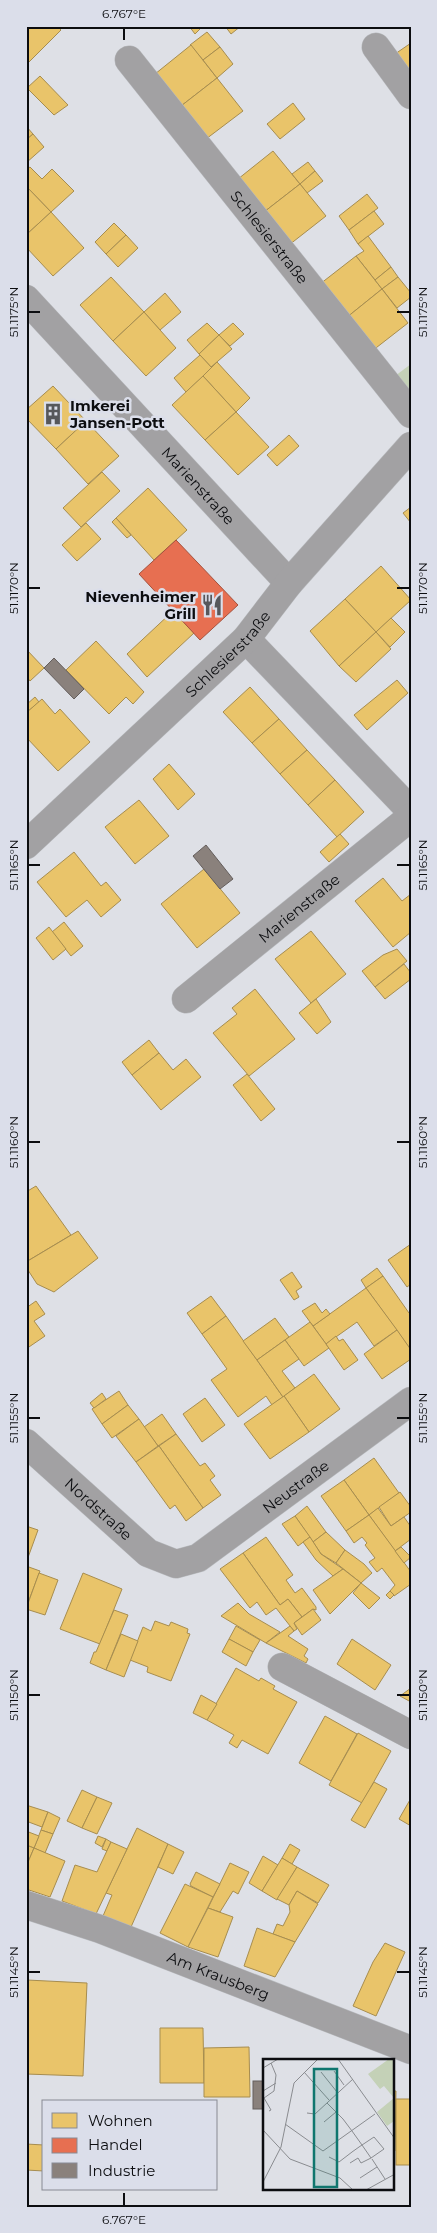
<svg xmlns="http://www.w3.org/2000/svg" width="437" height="2233" font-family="Montserrat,sans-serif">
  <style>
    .green { fill: #c4d1b7 }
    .homes { fill: #e9c46a; stroke: #a78d4f }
    .shops { fill: #e76f51; stroke: #a5523e }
    .industry { fill: #8a817c; stroke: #645e5c }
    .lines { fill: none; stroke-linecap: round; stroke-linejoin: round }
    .minor-casing { stroke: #b9bbbf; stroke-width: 29 }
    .minor { stroke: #a2a1a3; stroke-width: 28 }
    .ticks { fill: none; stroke: #0c0d10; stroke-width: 2 }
    .labels { text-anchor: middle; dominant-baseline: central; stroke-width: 5; stroke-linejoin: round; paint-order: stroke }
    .street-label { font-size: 15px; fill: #0c0d10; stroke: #dbdeea }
    .poi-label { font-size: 15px; font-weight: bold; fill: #0c0d10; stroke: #dbdeea; text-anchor: start }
    .inset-road { fill: none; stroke: #8a8c90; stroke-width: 1 }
    .view { fill: #0f766e; fill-opacity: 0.15; stroke: #0f766e; stroke-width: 2.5 }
    .inset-edge { fill: none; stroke: #0c0d10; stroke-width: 2.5 }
    .neatline { fill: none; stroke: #0c0d10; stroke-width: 2 }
    .ticks-label { font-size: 12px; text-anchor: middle; fill: #0c0d10 }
  </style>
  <rect width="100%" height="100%" fill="#dee0e6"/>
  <!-- green -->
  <path class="green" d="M411 364V400L391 379Z"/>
  <!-- homes -->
  <g class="homes">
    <path d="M26 26H57L61 30 29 62 26 59Z"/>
    <path d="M189 26H203L195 34Z"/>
    <path d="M225 26H241L231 34Z"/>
    <path d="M207 32 220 47 203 60 190 45Z"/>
    <path d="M411 43V76L395 54Z"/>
    <path d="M191 45 217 78 181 106 155 74Z"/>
    <path d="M220 47 233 64 217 78 203 60Z"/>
    <path d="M40 76 68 105 54 115 27 88Z"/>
    <path d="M217 78 243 111 206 139 181 106Z"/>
    <path d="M293 103 305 119 280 139 267 124Z"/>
    <path d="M26 126 33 134 26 140Z"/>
    <path d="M33 134 44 147 26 163V140Z"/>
    <path d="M273 151 300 184 264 212 238 179Z"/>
    <path d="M308 162 315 171 300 184 292 174Z"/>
    <path d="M30 167 42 179 52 169 74 191 51 212 26 186V170Z"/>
    <path d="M315 171 323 181 307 193 300 184Z"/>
    <path d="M300 184 326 216 289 245 264 212Z"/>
    <path d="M26 186 51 212 26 235Z"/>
    <path d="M367 194 378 208 349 230 339 216Z"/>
    <path d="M374 211 384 224 358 244 349 230Z"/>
    <path d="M51 212 84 248 53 276 26 247V235Z"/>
    <path d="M114 223 126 235 106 254 95 242Z"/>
    <path d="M126 235 138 248 118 267 106 254Z"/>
    <path d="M368 236 391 267 375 280 356 256 364 251 358 244Z"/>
    <path d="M356 256 382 289 346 318 320 284Z"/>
    <path d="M391 267 398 277 382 289 375 280Z"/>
    <path d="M111 277 144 312 113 341 80 305Z"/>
    <path d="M398 277 411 293V297L397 308 382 289Z"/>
    <path d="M382 289 408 323 372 351 346 318Z"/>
    <path d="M165 293 181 312 160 330 144 312Z"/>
    <path d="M144 312 176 348 146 376 113 341Z"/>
    <path d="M207 323 219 335 199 354 187 340Z"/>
    <path d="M233 323 244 334 230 346 219 335Z"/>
    <path d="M219 335 232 349 211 367 199 354Z"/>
    <path d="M200 355 212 368 186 392 174 378Z"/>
    <path d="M217 362 250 398 236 412 203 376Z"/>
    <path d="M203 376 236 412 205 440 172 405Z"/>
    <path d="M53 386 86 421 56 449 26 418V410Z"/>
    <path d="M236 412 269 447 238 475 205 440Z"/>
    <path d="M86 421 119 456 88 484 56 449Z"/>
    <path d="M289 435 299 446 277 466 267 455Z"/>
    <path d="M102 472 120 491 81 527 63 508Z"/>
    <path d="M148 488 187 530 154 560 116 518Z"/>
    <path d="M411 507V523L403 513Z"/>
    <path d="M116 518 131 535 127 538 112 522Z"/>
    <path d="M86 523 101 539 77 561 62 545Z"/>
    <path d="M381 566 411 600 376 632 345 599Z"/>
    <path d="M345 599 376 632 339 666 310 631Z"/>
    <path d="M173 611 194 633 147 677 127 654Z"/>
    <path d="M391 618 405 632 390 647 376 632Z"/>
    <path d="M376 632 391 649 356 682 339 666Z"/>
    <path d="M96 641 144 692 133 704 126 697 109 714 66 670Z"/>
    <path d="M26 649 44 668 30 681 26 676Z"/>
    <path d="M397 680 408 693 367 730 354 715Z"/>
    <path d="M250 687 279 719 252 743 223 712Z"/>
    <path d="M35 697 39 702 26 713V705Z"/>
    <path d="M42 699 55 714 60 709 90 742 58 771 26 737V713Z"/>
    <path d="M279 719 307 750 280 774 252 743Z"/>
    <path d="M307 750 335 780 308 805 280 774Z"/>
    <path d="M169 764 195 794 178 810 153 779Z"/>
    <path d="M335 780 364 812 337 837 308 805Z"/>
    <path d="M139 800 169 836 135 864 105 827Z"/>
    <path d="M340 834 349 844 329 862 320 852Z"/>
    <path d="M74 852 101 886 106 882 121 900 101 917 87 900 66 917 37 882Z"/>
    <path d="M204 869 240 913 197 948 161 904Z"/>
    <path d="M383 878 402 901 411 894V932L393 947 355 901Z"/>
    <path d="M64 922 83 946 71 956 52 932Z"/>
    <path d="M49 927 66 949 53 960 36 938Z"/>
    <path d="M311 931 346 974 311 1003 275 959Z"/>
    <path d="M397 949 407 961 375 987 362 971 383 955Z"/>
    <path d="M404 964 411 973V979L385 999 375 987Z"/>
    <path d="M255 989 295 1039 249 1076 213 1033 237 1014 232 1008Z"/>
    <path d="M316 999 331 1022 317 1034 299 1013Z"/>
    <path d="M149 1040 159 1053 132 1075 122 1062Z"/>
    <path d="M159 1053 173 1070 186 1059 201 1077 161 1110 132 1075Z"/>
    <path d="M247 1074 275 1109 261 1121 233 1085Z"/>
    <path d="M36 1186 71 1235 26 1262V1192Z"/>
    <path d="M78 1231 98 1258 54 1292 37 1284 26 1267V1262Z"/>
    <path d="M411 1244V1284L407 1287 388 1260Z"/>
    <path d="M377 1268 383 1276 366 1288 361 1280Z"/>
    <path d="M292 1272 302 1287 296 1291 299 1297 294 1300 280 1280Z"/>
    <path d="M383 1276 409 1313 411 1311V1350L366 1288Z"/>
    <path d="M366 1288 397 1330 374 1346 357 1322 326 1344 313 1326Z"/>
    <path d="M211 1296 226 1316 202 1334 187 1313Z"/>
    <path d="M36 1301 45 1314 34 1321 45 1336 26 1349V1308Z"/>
    <path d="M315 1303 322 1313 326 1309 330 1314 313 1326 302 1311Z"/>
    <path d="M226 1316 283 1397 272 1405 266 1396 238 1417 211 1380 227 1369 202 1334Z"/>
    <path d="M275 1318 289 1337 257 1360 243 1341Z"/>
    <path d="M310 1322 329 1348 304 1366 285 1340Z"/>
    <path d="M397 1330 411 1350V1359L382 1379 364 1354Z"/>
    <path d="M336 1336 339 1341 343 1339 358 1360 344 1370 326 1344Z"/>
    <path d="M285 1340 299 1359 282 1371 295 1388 283 1397 257 1360Z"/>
    <path d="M314 1374 340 1409 309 1432 284 1396Z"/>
    <path d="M119 1391 128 1405 102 1424 92 1409Z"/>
    <path d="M102 1393 106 1399 94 1408 90 1403Z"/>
    <path d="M284 1396 309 1432 270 1459 244 1424Z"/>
    <path d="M205 1398 225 1425 202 1442 183 1414Z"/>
    <path d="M128 1405 139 1419 112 1438 102 1424Z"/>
    <path d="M162 1414 176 1434 158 1446 144 1427Z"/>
    <path d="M139 1419 158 1446 136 1462 116 1436Z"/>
    <path d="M176 1434 200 1466 205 1463 215 1476 210 1480 221 1495 203 1508 159 1446Z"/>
    <path d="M159 1446 203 1508 186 1521 175 1505 170 1509 136 1462Z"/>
    <path d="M374 1458 399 1493 369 1515 344 1480Z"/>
    <path d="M344 1480 369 1515 346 1531 321 1496Z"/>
    <path d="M400 1492 411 1507V1512L391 1526 379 1507Z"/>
    <path d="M307 1506 326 1532 313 1542 295 1516Z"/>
    <path d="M378 1508 391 1526 404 1517 411 1527V1539L395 1551 369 1515Z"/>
    <path d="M369 1515 411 1572V1584L394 1596 390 1591 395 1585 382 1568 377 1572 369 1562 375 1558 365 1545 367 1543 362 1537 354 1543 346 1531Z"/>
    <path d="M295 1516 310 1537 298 1546 282 1524Z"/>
    <path d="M26 1526 38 1530 26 1563Z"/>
    <path d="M326 1532 345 1550 336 1563 321 1554 313 1542Z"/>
    <path d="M266 1537 293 1575 286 1580 295 1593 302 1588 316 1607V1610L313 1609 302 1617 288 1599 280 1605 243 1553Z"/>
    <path d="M310 1537 321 1554 343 1569 333 1576 316 1560 303 1542Z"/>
    <path d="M401 1547 411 1557 404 1563 395 1551Z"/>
    <path d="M345 1550 364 1564 372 1573 361 1583 336 1563Z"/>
    <path d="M243 1553 280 1605 288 1599 302 1617 294 1623 297 1629 294 1631 276 1608 266 1615 257 1602 250 1608 220 1569Z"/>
    <path d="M26 1566 40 1571 26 1608Z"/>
    <path d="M343 1569 361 1583 330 1614 313 1590Z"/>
    <path d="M39 1573 58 1580 45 1615 26 1609Z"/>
    <path d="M83 1573 122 1589 100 1644 60 1629Z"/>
    <path d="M361 1583 380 1598 369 1609 353 1593Z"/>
    <path d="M390 1591 394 1595 390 1599 386 1595Z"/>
    <path d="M238 1603 249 1614 280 1632 266 1643 221 1616Z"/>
    <path d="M313 1609 321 1620 302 1635 294 1623Z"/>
    <path d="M114 1610 128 1615 106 1670 90 1663 94 1652H96Z"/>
    <path d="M155 1621 169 1626 171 1622 188 1629 187 1633 190 1634 171 1681 147 1672 148 1667 130 1660 143 1627 151 1631Z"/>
    <path d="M236 1626 260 1640 253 1652 229 1639Z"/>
    <path d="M290 1626 294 1631 288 1636 308 1649 304 1656 308 1659 306 1663 266 1643Z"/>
    <path d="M121 1634 138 1641 124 1677 106 1670Z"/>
    <path d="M229 1639 253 1652 246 1666 222 1652Z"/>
    <path d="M352 1639 391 1665 375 1690 337 1664Z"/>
    <path d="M236 1668 259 1681 261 1678 275 1686 273 1689 297 1702 268 1754 242 1740 237 1748 229 1743 234 1735 207 1720Z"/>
    <path d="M411 1688V1702L400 1696Z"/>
    <path d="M201 1695 217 1704 207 1720 193 1713Z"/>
    <path d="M325 1716 357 1734 331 1781 299 1763Z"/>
    <path d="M358 1733 391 1751 362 1803 329 1785Z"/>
    <path d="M374 1782 387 1789 365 1828 351 1820Z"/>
    <path d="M82 1790 97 1797 82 1828 67 1821Z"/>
    <path d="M97 1797 112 1803 97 1834 82 1828Z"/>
    <path d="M411 1798V1826L399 1819Z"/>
    <path d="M26 1805 48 1812 42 1827 26 1821Z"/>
    <path d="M48 1812 60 1818 53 1834 41 1830Z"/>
    <path d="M137 1828 168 1844 131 1927 103 1916 112 1895 106 1893Z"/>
    <path d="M41 1830 53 1834 45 1853 34 1848Z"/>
    <path d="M26 1831 39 1836 34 1848 26 1845Z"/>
    <path d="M98 1836 106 1839 102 1847 95 1843Z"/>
    <path d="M106 1839 111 1842 107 1851 102 1849Z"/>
    <path d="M111 1842 127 1849 96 1914 62 1901 75 1865 97 1872Z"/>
    <path d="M168 1844 184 1852 173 1874 158 1867Z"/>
    <path d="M290 1844 300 1850 292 1864 282 1858Z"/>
    <path d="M26 1845 34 1848 26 1867Z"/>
    <path d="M34 1848 65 1861 50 1897 26 1889V1867Z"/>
    <path d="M263 1856 278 1865 262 1891 249 1883Z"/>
    <path d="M282 1858 297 1867 277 1900 262 1891Z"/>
    <path d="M230 1863 249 1872 238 1894 233 1891 220 1912 208 1908Z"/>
    <path d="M297 1867 329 1885 318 1903 297 1891 289 1905 277 1899Z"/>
    <path d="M196 1872 220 1884 213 1897 191 1886 190 1884Z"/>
    <path d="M185 1884 213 1897 188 1947 160 1933Z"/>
    <path d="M297 1891 318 1904 295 1942 273 1934 277 1924 283 1926 290 1912 289 1905Z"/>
    <path d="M208 1908 233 1917 218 1957 188 1947Z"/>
    <path d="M257 1928 295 1942 275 1977 244 1966Z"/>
    <path d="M385 1943 405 1952 376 2016 353 2006 373 1962Z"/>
    <path d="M26 1961H28L27 1980 87 1983 83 2076 26 2074Z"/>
    <path d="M160 2028H203L204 2083H160Z"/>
    <path d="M249 2047 250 2097H204V2048Z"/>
    <path d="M393 2091H396L395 2151H393Z"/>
    <rect x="396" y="2099" width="15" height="66"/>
    <rect x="410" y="2103" width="1" height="60"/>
    <path d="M26 2144 44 2145V2171L26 2170Z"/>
  </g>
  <!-- shops -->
  <path class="shops" d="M176 540 238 605 200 640 139 574Z"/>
  <!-- industry -->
  <g class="industry">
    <path d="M54 658 84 689 74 699 44 668Z"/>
    <path d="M206 845 233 879 220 889 193 856Z"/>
    <rect x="253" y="2081" width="11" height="28"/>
  </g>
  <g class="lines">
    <!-- minor casing -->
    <g class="minor-casing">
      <g id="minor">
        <path d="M376 47 411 95"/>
        <path id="s1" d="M129 60 411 414"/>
        <path id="s2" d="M26 299 289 583"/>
        <path d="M246 639 411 811"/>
        <path id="s3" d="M26 845 246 639 289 583 411 446"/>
        <path id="s4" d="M186 999 411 817"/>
        <path id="s5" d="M26 1443 148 1553 176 1564 198 1558 411 1401"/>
        <path d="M282 1667 411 1735"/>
        <path id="s6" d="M26 1905 100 1929 411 2050"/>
      </g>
    </g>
    <!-- minor -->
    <use href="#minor" class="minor"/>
  </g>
  <!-- ticks -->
  <path class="ticks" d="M124 28V40M28 312H40M397 312H410M28 588H40M397 588H410M28 865H40M397 865H410M28 1142H40M397 1142H410M28 1418H40M397 1418H410M28 1695H40M397 1695H410M28 1972H40M397 1972H410M124 2193V2206"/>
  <!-- icons -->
  <defs>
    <g id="building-bare" transform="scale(1.725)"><path d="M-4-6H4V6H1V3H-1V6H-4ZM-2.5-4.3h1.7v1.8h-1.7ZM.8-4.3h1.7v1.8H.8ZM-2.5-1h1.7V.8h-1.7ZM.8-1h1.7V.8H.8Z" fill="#56575b" stroke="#dbdeea" stroke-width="2.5" paint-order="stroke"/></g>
    <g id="restaurant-bare" transform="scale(1.725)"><path d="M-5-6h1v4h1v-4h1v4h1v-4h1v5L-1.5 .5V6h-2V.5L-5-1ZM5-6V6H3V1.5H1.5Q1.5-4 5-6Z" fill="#56575b" stroke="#dbdeea" stroke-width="2.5" paint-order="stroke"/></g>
  </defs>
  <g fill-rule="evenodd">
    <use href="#building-bare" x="53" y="414"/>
    <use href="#restaurant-bare" x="212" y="605"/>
  </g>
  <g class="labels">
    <!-- street labels -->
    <g class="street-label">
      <text stroke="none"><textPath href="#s1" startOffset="226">Schlesierstraße</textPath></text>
      <text stroke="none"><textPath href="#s2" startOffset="254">Marienstraße</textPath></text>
      <text stroke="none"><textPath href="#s3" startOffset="278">Schlesierstraße</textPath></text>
      <text stroke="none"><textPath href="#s4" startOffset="145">Marienstraße</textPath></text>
      <text stroke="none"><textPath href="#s5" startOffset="338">Neustraße</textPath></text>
      <text stroke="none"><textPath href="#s5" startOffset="98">Nordstraße</textPath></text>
      <text stroke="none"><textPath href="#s6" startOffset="205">Am Krausberg</textPath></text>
    </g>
    <!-- poi labels -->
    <g class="poi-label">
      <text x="70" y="405">Imkerei<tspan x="70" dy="17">Jansen-Pott</tspan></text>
      <text x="196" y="596" text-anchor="end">Nievenheimer<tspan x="196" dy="17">Grill</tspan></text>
    </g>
  </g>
  <!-- overview -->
  <g transform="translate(263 2059)">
    <rect width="131" height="131" fill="#dee0e6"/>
    <path d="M126 0H131V62L124 67 114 53 131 39 121 27 117 30 105 15Z" fill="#c4d1b7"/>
    <path class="inset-road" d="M75 0 132 80M0 9 15 0M71 12 81 26M41 13 66 41M58 13 74 33M0 32 13 24M64 44 80 60 89 72 99 86 108 99 121 90 111 78 96 88 89 93 76 103 66 98M6 52 8 51 1 39 11 32 13 16 8 4M44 54 52 55 90 20M61 63 73 53M22 65 60 92 112 55M0 71 27 100 77 119 90 131M109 100 122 120M87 104 95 99 98 104 108 99M97 119 114 108M0 123 18 88 31 24 55 0M103 131 132 115"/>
    <path class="view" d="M51 10H74V128H51Z"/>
    <rect width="131" height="131" class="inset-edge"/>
  </g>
  <!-- border -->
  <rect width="437" height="2233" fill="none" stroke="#dbdeea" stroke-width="55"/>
  <!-- legend -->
  <rect x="42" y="2100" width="175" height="90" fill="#dbdeea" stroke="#888a93"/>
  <rect x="52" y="2113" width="25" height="15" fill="#e9c46a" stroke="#888a93"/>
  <text x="88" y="2126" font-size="15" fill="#0c0d10">Wohnen</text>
  <rect x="52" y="2138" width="25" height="15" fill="#e76f51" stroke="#888a93"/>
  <text x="88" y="2150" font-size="15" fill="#0c0d10">Handel</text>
  <rect x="52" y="2163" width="25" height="15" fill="#8a817c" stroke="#888a93"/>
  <text x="88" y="2176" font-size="15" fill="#0c0d10">Industrie</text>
  <rect x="28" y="28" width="382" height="2178" class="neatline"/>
  <g class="ticks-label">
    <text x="124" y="18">6.767°E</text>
    <text transform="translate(14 312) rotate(-90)" y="4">51.1175°N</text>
    <text transform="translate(423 312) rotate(-90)" y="4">51.1175°N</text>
    <text transform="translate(14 588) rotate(-90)" y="4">51.1170°N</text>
    <text transform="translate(423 588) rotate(-90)" y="4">51.1170°N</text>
    <text transform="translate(14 865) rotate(-90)" y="4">51.1165°N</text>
    <text transform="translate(423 865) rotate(-90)" y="4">51.1165°N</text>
    <text transform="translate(14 1142) rotate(-90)" y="4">51.1160°N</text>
    <text transform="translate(423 1142) rotate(-90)" y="4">51.1160°N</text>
    <text transform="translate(14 1418) rotate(-90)" y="4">51.1155°N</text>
    <text transform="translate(423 1418) rotate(-90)" y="4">51.1155°N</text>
    <text transform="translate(14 1695) rotate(-90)" y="4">51.1150°N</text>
    <text transform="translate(423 1695) rotate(-90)" y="4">51.1150°N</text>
    <text transform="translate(14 1972) rotate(-90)" y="4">51.1145°N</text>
    <text transform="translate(423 1972) rotate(-90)" y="4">51.1145°N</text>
    <text x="124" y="2224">6.767°E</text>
  </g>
</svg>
